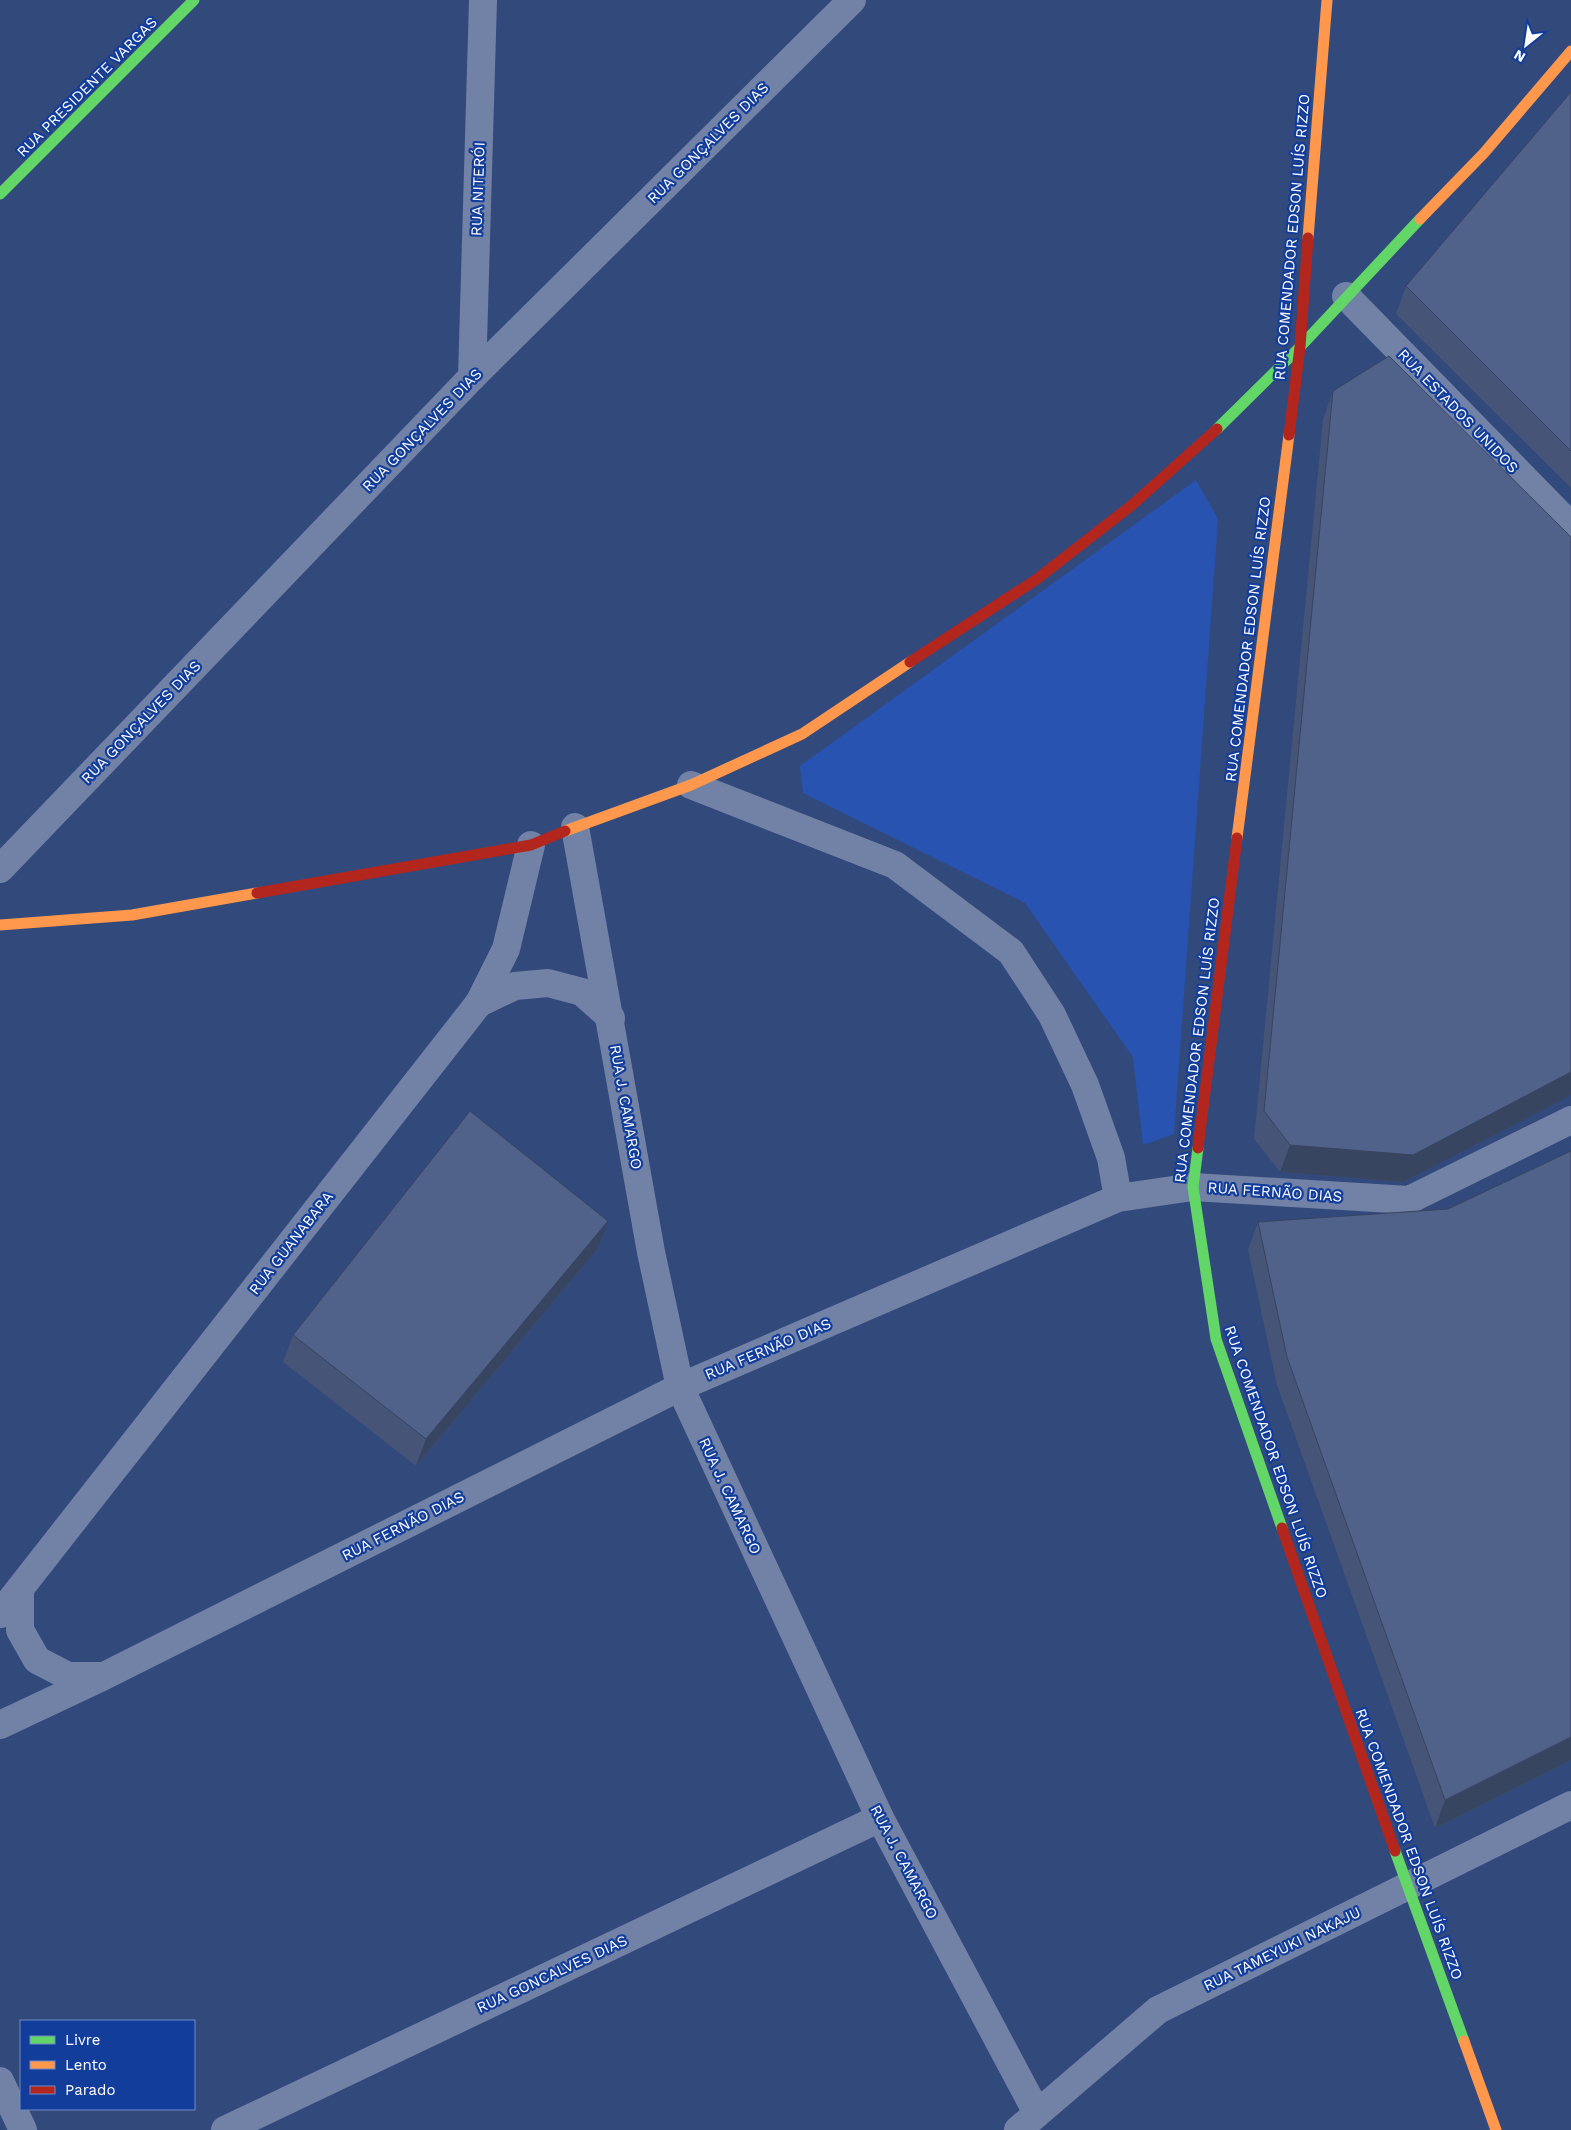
<svg xmlns="http://www.w3.org/2000/svg" width="1571" height="2130" font-family="'Work Sans',sans-serif">
  <style>
    .green { fill: #2853b1 }
    .lines { fill: none; stroke-linecap: round; stroke-linejoin: round }
    .street { stroke: #7282a6; stroke-width: 28 }
    .fast { stroke: #63d668; stroke-width: 11 }
    .slow { stroke: #ff974d; stroke-width: 11 }
    .jam { stroke: #b3261e; stroke-width: 11 }
    .wall { fill: #455477 }
    .shaded-wall { fill: #384561 }
    .building { fill: #50628a; stroke: #384561 }
    .labels { text-anchor: middle; dominant-baseline: central; stroke-width: 4.5; stroke-linejoin: round; paint-order: stroke }
    .street-label { font-size: 15px; fill: #fff; stroke: #133d9b }
  </style>
  <rect width="100%" height="100%" fill="#32497c"/>
  <!-- green -->
  <path class="green" d="M1196 480 1218 519 1174 1134 1143 1145 1133 1057 1025 903 803 793 800 766Z"/>
  <g class="lines">
    <!-- street -->
    <g class="street">
      <path d="M1346 296 1571 526"/>
      <path d="M472 377 483 0"/>
      <path d="M691 785 895 865 1011 952 1052 1015 1085 1085 1111 1158 1118 1198"/>
      <path d="M575 827 651 1252 680 1387 880 1818 1037 2113"/>
      <path d="M0 869 472 377 852 0"/>
      <path d="M479 1003 515 986 548 983 582 992 611 1018"/>
      <path d="M20 1589V1630L37 1660 68 1676H101"/>
      <path d="M0 1614 479 1003 506 949 531 845"/>
      <path d="M0 1725 104 1676 680 1387 1118 1198 1193 1187 1409 1200 1571 1120"/>
      <path d="M0 2081 23 2130"/>
      <path d="M225 2130 880 1818"/>
      <path d="M1018 2130 1158 2010 1571 1805"/>
    </g>
    <!-- fast -->
    <g class="fast">
      <path d="M0 194 194 0"/>
      <path d="M1217 429 1300 347 1420 219"/>
      <path d="M1198 1148 1193 1187 1216 1339 1282 1528"/>
      <path d="M1395 1851 1464 2041"/>
    </g>
    <!-- slow -->
    <g class="slow">
      <path d="M1420 219 1484 153 1571 51"/>
      <path d="M1308 238 1327 0"/>
      <path d="M565 831 691 785 802 734 910 662"/>
      <path d="M1237 838 1289 435"/>
      <path d="M0 925 132 915 257 893"/>
      <path d="M1464 2041 1496 2130"/>
    </g>
    <!-- jam -->
    <g class="jam">
      <path d="M1289 435 1300 347 1308 238"/>
      <path d="M910 662 1037 579 1132 505 1217 429"/>
      <path d="M257 893 531 845 565 831"/>
      <path d="M1198 1148 1237 838"/>
      <path d="M1282 1528 1395 1851"/>
    </g>
  </g>
  <!-- wall -->
  <g class="wall">
    <path d="M1571 92V488L1396 314 1406 286Z"/>
    <path d="M1333 391 1403 1182 1280 1172 1254 1139 1323 419Z"/>
    <path d="M1571 1151V1760L1435 1828 1277 1385 1248 1250 1258 1222 1448 1209Z"/>
    <path d="M598 1248 416 1466 283 1362 293 1335Z"/>
  </g>
  <!-- shaded-wall -->
  <g class="shaded-wall">
    <path d="M1571 1072V1095L1403 1182 1280 1172 1290 1145Z"/>
    <path d="M608 1221 598 1248 416 1466 426 1439Z"/>
    <path d="M1571 1737V1760L1435 1828 1445 1800Z"/>
  </g>
  <!-- building -->
  <g class="building">
    <path d="M1571 92V451L1406 286Z"/>
    <path d="M1389 356 1571 537V1072L1413 1155 1290 1145 1264 1111 1333 391Z"/>
    <path d="M470 1111 608 1221 426 1439 293 1335Z"/>
    <path d="M1571 1151V1737L1445 1800 1287 1357 1258 1222 1448 1209Z"/>
  </g>
  <g class="labels">
    <!-- street labels -->
    <g class="street-label">
      <text transform="translate(87 87) rotate(-45)">RUA PRESIDENTE VARGAS</text>
      <text transform="translate(708 143) rotate(-45)">RUA GONÇALVES DIAS</text>
      <text transform="translate(478 189) rotate(-88)">RUA NITERÓI</text>
      <text transform="translate(1292 237) rotate(-85)">RUA COMENDADOR EDSON LUÍS RIZZO</text>
      <text transform="translate(1458 411) rotate(46)">RUA ESTADOS UNIDOS</text>
      <text transform="translate(422 430) rotate(-46)">RUA GONÇALVES DIAS</text>
      <text transform="translate(1248 639) rotate(-83)">RUA COMENDADOR EDSON LUÍS RIZZO</text>
      <text transform="translate(141 722) rotate(-46)">RUA GONÇALVES DIAS</text>
      <text transform="translate(1197 1040) rotate(-83)">RUA COMENDADOR EDSON LUÍS RIZZO</text>
      <text transform="translate(626 1107) rotate(80)">RUA J. CAMARGO</text>
      <text transform="translate(1275 1192) rotate(4)">RUA FERNÃO DIAS</text>
      <text transform="translate(291 1243) rotate(-52)">RUA GUANABARA</text>
      <text transform="translate(768 1349) rotate(-23)">RUA FERNÃO DIAS</text>
      <text transform="translate(1276 1462) rotate(71)">RUA COMENDADOR EDSON LUÍS RIZZO</text>
      <text transform="translate(730 1496) rotate(65)">RUA J. CAMARGO</text>
      <text transform="translate(403 1526) rotate(-27)">RUA FERNÃO DIAS</text>
      <text transform="translate(1409 1844) rotate(70)">RUA COMENDADOR EDSON LUÍS RIZZO</text>
      <text transform="translate(904 1862) rotate(62)">RUA J. CAMARGO</text>
      <text transform="translate(1282 1949) rotate(-26)">RUA TAMEYUKI NAKAJU</text>
      <text transform="translate(552 1974) rotate(-25)">RUA GONCALVES DIAS</text>
    </g>
  </g>
  <!-- legend -->
  <rect x="20" y="2020" width="175" height="90" fill="#133d9b" stroke="#718bc3"/>
  <rect x="30" y="2036" width="25" height="8" fill="#63d668" stroke="#718bc3"/>
  <text x="65" y="2045" font-size="15" fill="#ffffff">Livre</text>
  <rect x="30" y="2061" width="25" height="8" fill="#ff974d" stroke="#718bc3"/>
  <text x="65" y="2070" font-size="15" fill="#ffffff">Lento</text>
  <rect x="30" y="2086" width="25" height="8" fill="#b3261e" stroke="#718bc3"/>
  <text x="65" y="2095" font-size="15" fill="#ffffff">Parado</text>
  <!-- north arrow -->
  <g transform="translate(1526 45) rotate(210)" stroke="#133d9b" stroke-width="4" paint-order="stroke">
  <path d="M0-4L9 19L0 12L-9 19Z" fill="#ffffff"/>
  <text y="-8" font-size="14" font-weight="bold" text-anchor="middle" fill="#ffffff">N</text>
  </g>
</svg>
